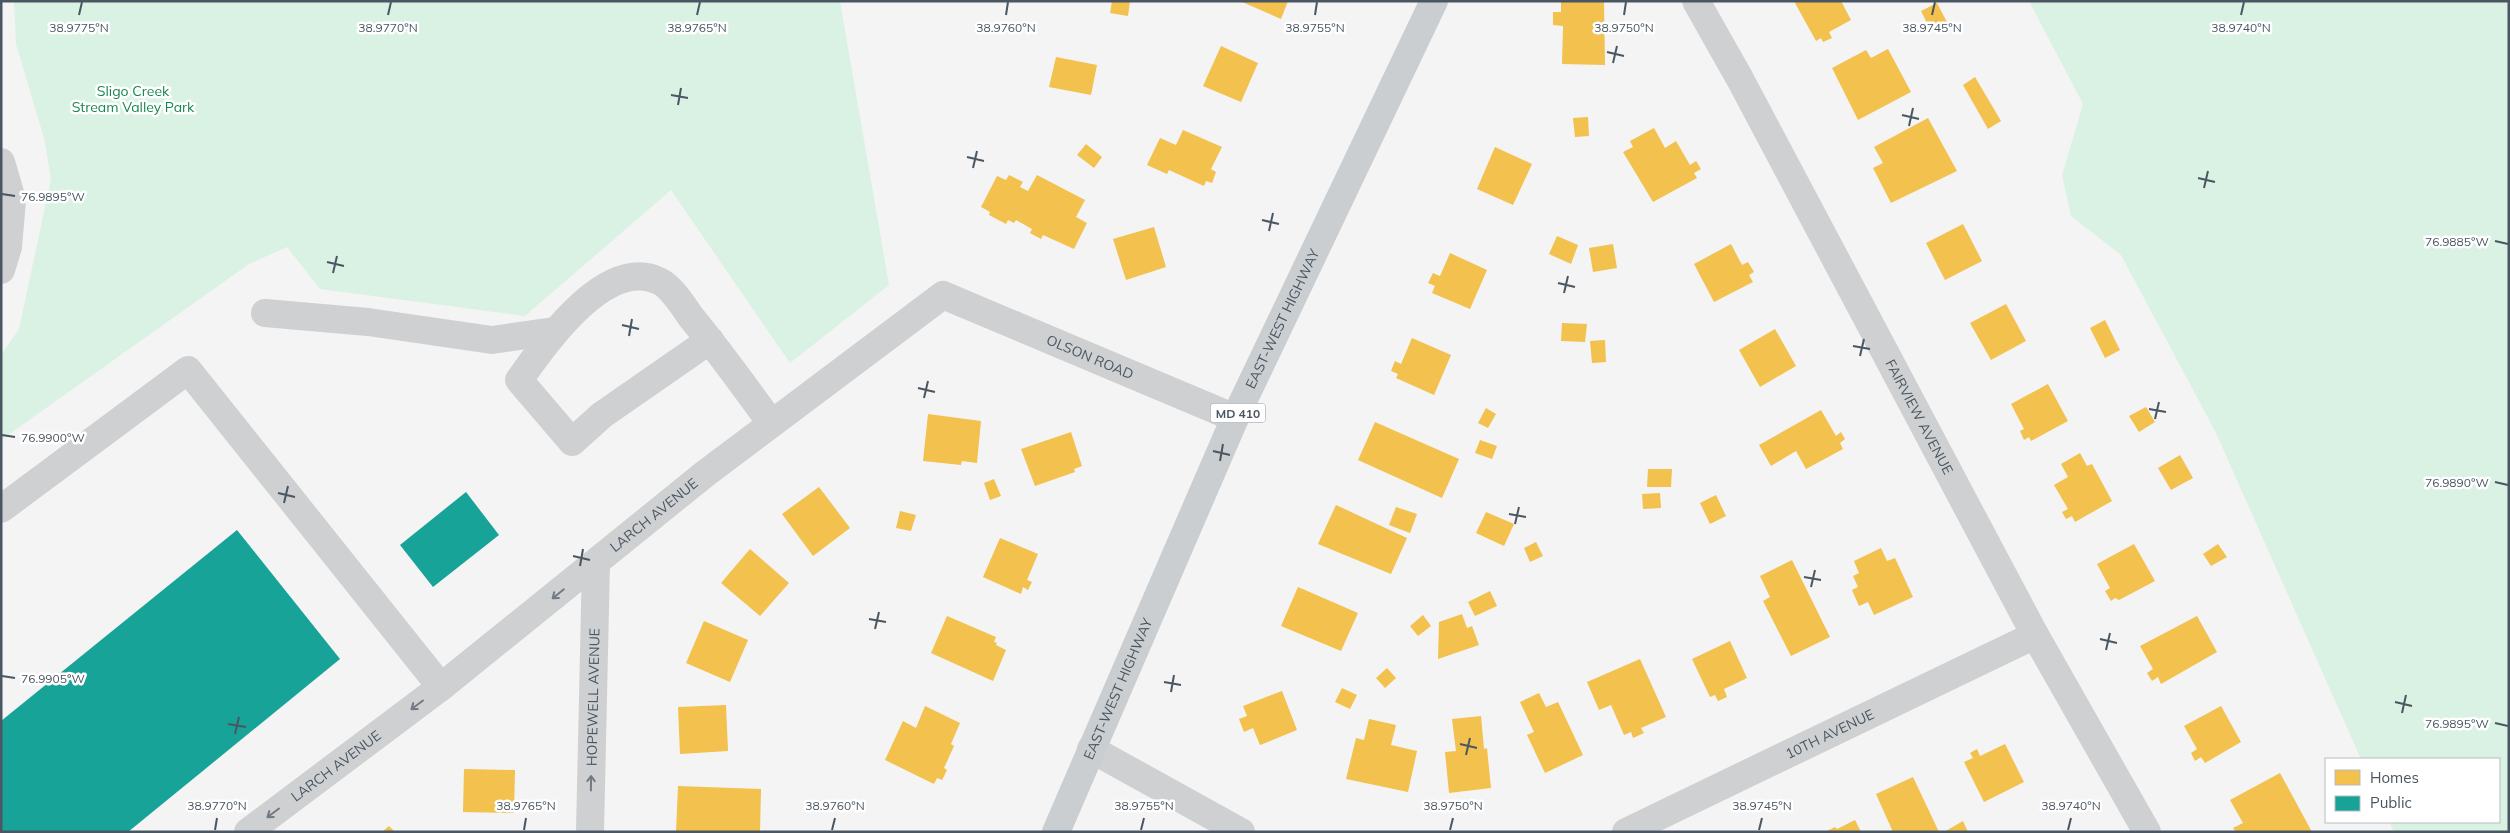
<svg xmlns="http://www.w3.org/2000/svg" width="2510" height="833" font-family="Mulish,sans-serif">
  <style>
    .green { fill: #d9f2e3 }
    .homes { fill: #f2c14e }
    .public { fill: #17a398 }
    .lines { fill: none; stroke-linecap: round; stroke-linejoin: round }
    .minor { stroke: #ced0d2; stroke-width: 28 }
    .major { stroke: #caced1; stroke-width: 28 }
    .oneway { stroke: #727b83 }
    .ticks { fill: none; stroke: #4a5661; stroke-width: 2 }
    .labels { text-anchor: middle; dominant-baseline: central; stroke-width: 5; stroke-linejoin: round; paint-order: stroke }
    .shield { fill: #fff; stroke: #808990; stroke-width: 1 }
    .shield-label { font-size: 12px; font-weight: bold; fill: #4a5661 }
    .park-label { font-size: 14px; fill: #17864f; stroke: #fff }
    .street-label { font-size: 14px; fill: #4a5661; stroke: #fff }
    .ticks-label { font-size: 12px; text-anchor: middle; fill: #4a5661; stroke: #fff; stroke-width: 5; stroke-linejoin: round; paint-order: stroke }
  </style>
  <rect width="100%" height="100%" fill="#f4f4f4"/>
  <!-- green -->
  <g class="green">
    <path d="M14 1H840L889 285 790 363 671 190 525 316 320 289 287 247 249 264 1 440V355L19 329 51 179 44 138 16 44Z"/>
    <path d="M2029 1H2509V832H2394L2389 822H2499V759H2361L2215 431 2121 255 2071 216 2062 175 2083 104Z"/>
  </g>
  <!-- homes -->
  <g class="homes">
    <path d="M1112 1H1130L1128 16 1110 13Z"/>
    <path d="M1240 1H1288L1281 19Z"/>
    <path d="M1561 1H1604L1605 65 1562 64 1563 26 1553 25V12H1561Z"/>
    <path d="M1798 1H1841L1851 20 1829 32 1832 38 1823 42 1821 38 1816 41 1795 3Z"/>
    <path d="M1937 3 1947 22 1931 31 1921 11Z"/>
    <path d="M1221 46 1258 63 1241 102 1203 86Z"/>
    <path d="M1888 49 1911 92 1858 120 1832 68 1866 50 1871 58Z"/>
    <path d="M1056 57 1097 65 1091 95 1049 87Z"/>
    <path d="M1975 77 2001 121 1988 129 1963 85Z"/>
    <path d="M1588 117 1589 136 1575 137 1573 118Z"/>
    <path d="M1928 118 1957 171 1891 203 1873 168 1883 163 1874 147Z"/>
    <path d="M1654 128 1665 148 1676 141 1690 165 1696 161 1701 169 1694 173 1697 178 1653 202 1623 152 1633 147 1630 141Z"/>
    <path d="M1183 130 1222 147 1211 169 1216 172 1212 183 1206 181 1204 186 1169 170 1167 174 1147 165 1160 138 1176 145Z"/>
    <path d="M1086 144 1102 157 1094 168 1077 155Z"/>
    <path d="M1495 147 1532 164 1513 205 1477 189Z"/>
    <path d="M1009 175 1023 182 1020 187 1028 191 1037 175 1085 200 1076 217 1087 223 1074 249 1043 235 1041 239 1030 233 1032 229 1016 220 1014 223 1008 220 1006 224 989 215 990 212 981 207 997 176 1006 180Z"/>
    <path d="M1963 224 1982 261 1945 280 1926 243Z"/>
    <path d="M1154 227 1166 267 1126 280 1113 239Z"/>
    <path d="M1557 236 1578 245 1571 264 1549 254Z"/>
    <path d="M1613 244 1617 268 1593 272 1589 248Z"/>
    <path d="M1731 244 1742 265 1748 262 1754 272 1749 275 1753 282 1714 302 1694 264Z"/>
    <path d="M1450 253 1487 270 1470 309 1432 293 1435 286 1428 283 1433 273 1440 276Z"/>
    <path d="M2006 304 2026 341 1991 360 1970 323Z"/>
    <path d="M2105 320 2120 350 2105 358 2090 328Z"/>
    <path d="M1562 323 1587 324 1585 342 1561 341Z"/>
    <path d="M1775 329 1796 366 1760 387 1739 350Z"/>
    <path d="M1412 338 1451 355 1434 395 1396 378 1398 374 1391 371 1395 361 1401 364Z"/>
    <path d="M1605 340 1606 362 1592 363 1590 341Z"/>
    <path d="M2048 384 2068 421 2031 441 2029 437 2024 440 2020 431 2024 429 2011 404Z"/>
    <path d="M2146 407 2155 422 2139 432 2129 416Z"/>
    <path d="M1486 408 1496 414 1488 428 1478 423Z"/>
    <path d="M1821 410 1836 436 1841 432 1845 439 1840 443 1843 449 1806 469 1796 451 1771 466 1759 445Z"/>
    <path d="M928 414 981 421 977 463 962 461 961 465 923 461Z"/>
    <path d="M1375 422 1459 459 1442 498 1358 460Z"/>
    <path d="M1071 432 1082 466 1074 469 1075 472 1035 486 1021 449Z"/>
    <path d="M1480 440 1497 446 1492 459 1475 453Z"/>
    <path d="M2080 453 2087 466 2092 464 2112 501 2075 522 2072 516 2066 519 2062 512 2068 509 2054 485 2068 477 2061 464Z"/>
    <path d="M2180 455 2193 478 2171 490 2158 468Z"/>
    <path d="M1648 469H1672L1671 487H1647Z"/>
    <path d="M994 479 1001 496 990 500 984 483Z"/>
    <path d="M819 487 850 528 813 556 782 514Z"/>
    <path d="M1660 493 1661 508 1643 509 1642 494Z"/>
    <path d="M1716 495 1726 516 1710 524 1700 503Z"/>
    <path d="M1336 505 1407 538 1391 574 1318 544Z"/>
    <path d="M1396 507 1417 514 1410 533 1389 525Z"/>
    <path d="M900 511 916 515 911 531 896 528Z"/>
    <path d="M1486 512 1514 524 1504 546 1476 533Z"/>
    <path d="M1000 538 1038 554 1027 580 1032 582 1028 590 1023 587 1021 594 983 577Z"/>
    <path d="M1536 542 1543 556 1530 562 1524 548Z"/>
    <path d="M2134 544 2155 581 2119 600 2115 598 2111 601 2105 591 2110 588 2097 564Z"/>
    <path d="M2218 544 2227 557 2211 566 2203 554Z"/>
    <path d="M1881 548 1887 561 1895 558 1913 597 1874 615 1868 602 1859 606 1852 590 1858 587 1853 576 1859 573 1854 561Z"/>
    <path d="M750 549 789 583 760 616 721 583Z"/>
    <path d="M1792 560 1830 637 1791 656 1763 601 1770 597 1760 576Z"/>
    <path d="M1298 587 1358 613 1341 651 1281 626Z"/>
    <path d="M1490 591 1497 606 1475 616 1468 602Z"/>
    <path d="M1462 614 1467 628 1472 626 1479 645 1438 659 1439 622Z"/>
    <path d="M1423 615 1431 626 1418 636 1410 626Z"/>
    <path d="M947 616 996 637 994 642 997 643 996 645 1006 650 993 681 931 653Z"/>
    <path d="M2197 616 2217 652 2161 684 2158 677 2152 681 2147 673 2153 669 2140 646Z"/>
    <path d="M704 621 748 640 730 682 686 663Z"/>
    <path d="M1730 641 1747 678 1724 689 1727 697 1718 701 1715 695 1710 697 1692 659Z"/>
    <path d="M1640 659 1666 717 1641 728 1644 733 1633 738 1631 732 1624 735 1611 705 1599 710 1587 682Z"/>
    <path d="M1387 668 1396 678 1385 688 1376 678Z"/>
    <path d="M1342 688 1357 695 1350 709 1335 702Z"/>
    <path d="M1282 691 1297 730 1260 745 1253 728 1244 732 1239 719 1247 716 1243 706Z"/>
    <path d="M1539 693 1546 707 1558 702 1583 755 1545 773 1527 735 1534 732 1520 702Z"/>
    <path d="M726 705 728 751 680 754 678 707Z"/>
    <path d="M925 706 960 723 951 744 954 746 944 768 947 770 942 780 937 778 934 784 885 760 903 721 916 728Z"/>
    <path d="M2221 706 2241 742 2205 763 2201 757 2195 761 2191 753 2197 749 2184 726Z"/>
    <path d="M1481 716 1484 749 1487 748 1491 788 1449 793 1445 752 1456 751 1452 719Z"/>
    <path d="M1369 719 1396 725 1391 745 1417 751 1408 792 1346 779 1356 738 1364 740Z"/>
    <path d="M2005 744 2024 782 1984 802 1964 762 1973 758 1970 753 1977 749 1980 756Z"/>
    <path d="M464 769 515 770 514 813 463 812Z"/>
    <path d="M2280 773 2312 832H2236L2233 828 2243 823 2230 800Z"/>
    <path d="M1913 777 1939 832H1893L1876 794Z"/>
    <path d="M678 786 761 789 760 832H676Z"/>
    <path d="M1855 820 1861 832H1825L1835 827 1837 829Z"/>
    <path d="M1963 821 1968 832H1944Z"/>
    <path d="M389 826 395 832H382Z"/>
  </g>
  <!-- public -->
  <g class="public">
    <path d="M466 492 499 535 433 587 400 545Z"/>
    <path d="M237 530 340 659 128 832H1V721Z"/>
  </g>
  <g class="lines">
    <!-- minor -->
    <g class="minor">
      <path id="s1" d="M1696 1 1740 79 2035 635 2147 832"/>
      <path d="M1 162 12 200 8 247 1 270"/>
      <path d="M265 313 368 322 492 340 554 331"/>
      <path d="M710 340 602 415 572 442 519 380C545 344 607 253 661 282 673 289 683 306 691 317 719 351 745 387 771 423"/>
      <path d="M1 509 188 370 441 687"/>
      <path d="M1091 749 1241 832"/>
      <path id="s2" d="M248 832 441 687 706 473 943 295 1235 418"/>
      <path id="s3" d="M590 832 596 563"/>
      <path id="s4" d="M1626 832 2035 635"/>
    </g>
    <!-- major -->
    <path class="major" id="s5" d="M1056 832 1235 418 1434 1"/>
  </g>
  <!-- one-way arrows -->
  <defs><path id="oneway-shaft" d="M-6 0H5M1.5-3L5.5 0L1.5 3" fill="none" stroke-width="1.6" stroke-linecap="round" stroke-linejoin="round" transform="scale(1.25)"/></defs>
  <g class="oneway">
    <use href="#oneway-shaft" transform="translate(558 594) rotate(141)"/>
    <use href="#oneway-shaft" transform="translate(417 705) rotate(143)"/>
    <use href="#oneway-shaft" transform="translate(591 783) rotate(-89)"/>
    <use href="#oneway-shaft" transform="translate(273 813) rotate(143)"/>
  </g>
  <!-- ticks -->
  <path class="ticks" d="M79 15 82 2M388 15 391 2M697 15 700 2M1006 15 1008 2M1315 15 1317 2M1624 15 1626 2M1932 15 1935 2M2241 15 2244 2M1607 52 1624 56M1613 63 1617 46M671 95 688 98M678 105 681 88M1902 115 1919 119M1909 126 1913 108M967 157 984 161M973 168 977 151M2198 178 2215 182M2204 188 2208 171M2 194 15 196M1262 220 1279 224M1269 231 1273 213M2495 241 2508 244M327 262 344 266M333 273 337 256M1558 283 1575 287M1564 293 1568 276M622 325 639 329M629 336 632 319M1853 346 1870 349M1860 356 1864 339M918 388 935 392M924 398 928 381M2149 409 2166 412M2155 419 2159 402M2 435 15 437M1213 451 1230 455M1220 461 1223 444M2495 482 2508 485M278 493 295 497M284 503 288 486M1509 514 1526 517M1515 524 1519 507M573 556 590 560M580 566 583 549M1804 577 1821 580M1811 587 1815 570M869 619 886 622M875 629 879 612M2100 639 2117 643M2106 650 2110 633M2 676 15 678M1164 682 1181 685M1171 692 1174 675M2395 702 2412 706M2402 713 2406 695M2495 723 2508 726M228 724 246 727M235 734 239 717M1460 744 1477 748M1466 755 1470 738M215 830 217 818M524 830 526 818M832 830 835 818M1141 830 1144 818M1450 830 1453 818M1759 830 1762 818M2068 830 2071 818"/>
  <g class="labels">
    <!-- shield labels -->
    <rect class="shield" x="1210.5" y="403.5" width="55" height="19" rx="4"/>
    <g class="shield-label">
      <text x="1238" y="413">MD 410</text>
    </g>
    <!-- park labels -->
    <g class="park-label">
      <text x="133" y="91">Sligo Creek<tspan x="133" dy="16">Stream Valley Park</tspan></text>
    </g>
    <!-- street labels -->
    <g class="street-label">
      <text stroke="none"><textPath href="#s5" startOffset="561">EAST-WEST HIGHWAY</textPath></text>
      <text stroke="none"><textPath href="#s2" startOffset="1038">OLSON ROAD</textPath></text>
      <text stroke="none"><textPath href="#s1" startOffset="472">FAIRVIEW AVENUE</textPath></text>
      <text stroke="none"><textPath href="#s2" startOffset="515">LARCH AVENUE</textPath></text>
      <text stroke="none"><textPath href="#s5" startOffset="156">EAST-WEST HIGHWAY</textPath></text>
      <text stroke="none"><textPath href="#s3" startOffset="135">HOPEWELL AVENUE</textPath></text>
      <text stroke="none"><textPath href="#s4" startOffset="226">10TH AVENUE</textPath></text>
      <text stroke="none"><textPath href="#s2" startOffset="110">LARCH AVENUE</textPath></text>
    </g>
  </g>
  <g class="ticks-label">
    <text x="79" y="32">38.9775°N</text>
    <text x="388" y="32">38.9770°N</text>
    <text x="697" y="32">38.9765°N</text>
    <text x="1006" y="32">38.9760°N</text>
    <text x="1315" y="32">38.9755°N</text>
    <text x="1624" y="32">38.9750°N</text>
    <text x="1932" y="32">38.9745°N</text>
    <text x="2241" y="32">38.9740°N</text>
    <text x="53" y="201">76.9895°W</text>
    <text x="2457" y="246">76.9885°W</text>
    <text x="53" y="442">76.9900°W</text>
    <text x="2457" y="487">76.9890°W</text>
    <text x="53" y="683">76.9905°W</text>
    <text x="2457" y="728">76.9895°W</text>
    <text x="217" y="810">38.9770°N</text>
    <text x="526" y="810">38.9765°N</text>
    <text x="835" y="810">38.9760°N</text>
    <text x="1144" y="810">38.9755°N</text>
    <text x="1453" y="810">38.9750°N</text>
    <text x="1762" y="810">38.9745°N</text>
    <text x="2071" y="810">38.9740°N</text>
  </g>
  <!-- border -->
  <rect width="2510" height="833" fill="none" stroke="#4a5661" stroke-width="5"/>
  <!-- legend -->
  <rect x="2325" y="758" width="175" height="65" fill="#ffffff" stroke="#b7bbc0"/>
  <rect x="2335" y="770" width="25" height="15" fill="#f2c14e" stroke="#b7bbc0"/>
  <text x="2370" y="783" font-size="15" fill="#4a5661">Homes</text>
  <rect x="2335" y="796" width="25" height="15" fill="#17a398" stroke="#b7bbc0"/>
  <text x="2370" y="808" font-size="15" fill="#4a5661">Public</text>
</svg>
